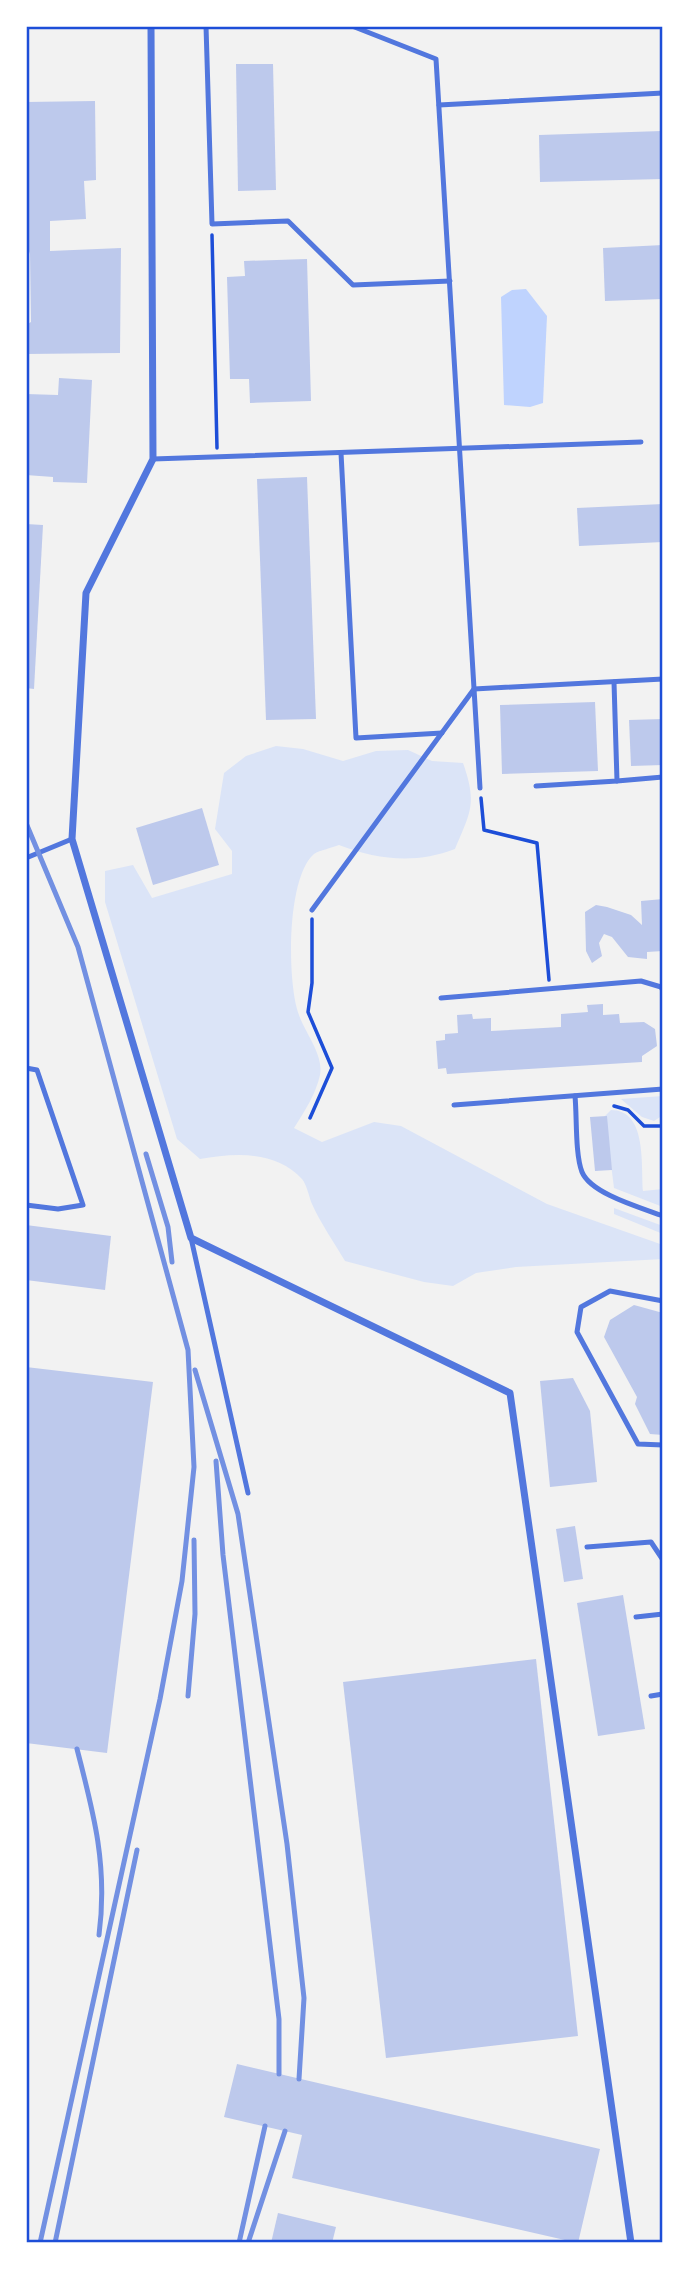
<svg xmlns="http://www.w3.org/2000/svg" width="689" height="2269" font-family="'Noto Serif',serif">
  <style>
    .green { fill: #dbe4f7 }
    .water { fill: #bfd3fe }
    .building { fill: #bdc9ec }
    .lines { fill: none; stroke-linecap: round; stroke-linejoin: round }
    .path { stroke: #1d4ed8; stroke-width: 3.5 }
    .service { stroke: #5277de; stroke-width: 5 }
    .minor { stroke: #5277de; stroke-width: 7 }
    .rail { stroke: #7290e2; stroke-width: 5 }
    .neatline { fill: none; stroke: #1d4ed8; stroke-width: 2.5 }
  </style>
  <rect width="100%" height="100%" fill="#f2f2f2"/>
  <!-- green -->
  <g class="green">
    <path d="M276 746 303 749 343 761 376 751 408 750 432 761 463 763C477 803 471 811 455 849 416 864 378 860 339 845 332 848 320 850 314 854 286 878 287 984 299 1015 305 1033 324 1055 320 1075 316 1094 304 1112 294 1128L322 1142 374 1122 401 1126 547 1204 663 1245V1259L516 1267 476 1273 453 1286 424 1282 345 1261C334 1242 321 1224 312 1204 309 1197 307 1185 302 1179 276 1150 234 1153 200 1159L177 1139 105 902V871L133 865 152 898 232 874V851L215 829 224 773 246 756Z"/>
    <path d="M663 1096 660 1117 654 1121 642 1117 621 1099Z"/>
    <path d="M611 1110C647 1110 641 1165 643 1191L663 1189V1207L614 1188 605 1116Z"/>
    <path d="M614 1208 663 1226V1234L614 1214Z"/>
  </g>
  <!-- water -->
  <path class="water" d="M526 289 547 316 543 403 530 407 504 405 501 297 512 290Z"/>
  <!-- building -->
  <g class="building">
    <path d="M236 64H273L276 190 238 191Z"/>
    <path d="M95 101 96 180 84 181 86 219 50 221V251L121 248 120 353 26 354V325L31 322 30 254 26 243V102Z"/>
    <path d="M662 131 663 179 540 182 539 135Z"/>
    <path d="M663 245V299L605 301 603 248Z"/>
    <path d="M307 259 311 401 250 403 249 379H230L227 277 245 276 244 261Z"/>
    <path d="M59 378 92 380 87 483 53 482V477L26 475V394L58 395Z"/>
    <path d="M307 477 316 719 266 720 257 479Z"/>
    <path d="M663 504V542L579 546 577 508Z"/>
    <path d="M26 524 43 525 34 689 26 688Z"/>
    <path d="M595 702 598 771 502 774 500 705Z"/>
    <path d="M663 719V765L631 766 629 720Z"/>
    <path d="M202 808 219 865 153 885 136 828Z"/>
    <path d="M663 899V951L647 952V959L628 957 612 937 604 934 599 943 602 956 592 963 586 951 585 912 596 905 607 907 631 915 642 925 641 901Z"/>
    <path d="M603 1004V1015L619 1014 620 1023 644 1022 655 1029 657 1046 642 1056V1062L447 1074 446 1068 438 1069 436 1041 445 1040V1034L458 1033 457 1015 472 1014 473 1019 491 1018V1031L561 1027V1014L588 1012 587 1005Z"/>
    <path d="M607 1116 612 1170 595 1171 590 1117Z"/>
    <path d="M26 1225 111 1236 105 1290 26 1280Z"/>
    <path d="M634 1305 663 1313V1435L650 1434 635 1404 637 1397 604 1337 610 1320Z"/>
    <path d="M26 1367 153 1382 107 1753 26 1743Z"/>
    <path d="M573 1378 590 1411 597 1482 550 1487 540 1381Z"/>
    <path d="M575 1526 583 1579 564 1582 556 1529Z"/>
    <path d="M623 1595 645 1729 598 1736 577 1603Z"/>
    <path d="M536 1659 578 2036 386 2058 343 1682Z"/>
    <path d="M237 2064 600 2149 578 2243 292 2178 302 2135 224 2117Z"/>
    <path d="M278 2213 336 2227 332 2243H271Z"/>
  </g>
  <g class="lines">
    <!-- path -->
    <g class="path">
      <path d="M212 235 217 448"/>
      <path d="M481 798 484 830 537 843 549 980"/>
      <path d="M614 1106 628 1110 644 1126H663"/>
      <path d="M310 1118 332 1068 308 1012 312 983V919"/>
    </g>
    <!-- service -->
    <g class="service">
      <path d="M206 26 212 224 288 221 353 285 450 281"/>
      <path d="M352 26 436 59 480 788"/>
      <path d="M439 105 663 93"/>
      <path d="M341 453 356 738 442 733"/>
      <path d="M153 459 641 442"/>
      <path d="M617 781 663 777"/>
      <path d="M536 786 617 781 614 682"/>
      <path d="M26 858 72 839"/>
      <path d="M312 910 474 689 663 679"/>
      <path d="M441 998 641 981 661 987 663 991"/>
      <path d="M26 1068 37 1070 83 1205 58 1209 26 1205"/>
      <path d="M575 1096C577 1117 575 1154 582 1172 591 1194 642 1208 663 1216"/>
      <path d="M454 1105 663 1089"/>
      <path d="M191 1238 248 1493"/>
      <path d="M663 1301 610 1291 581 1307 577 1332 638 1444 663 1445"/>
      <path d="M587 1547 651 1542 663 1560"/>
      <path d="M636 1617 663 1614"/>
      <path d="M651 1696 663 1694"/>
    </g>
    <!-- minor -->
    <path class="minor" d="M151 26 153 459 86 593 72 839 191 1238 510 1393 631 2243"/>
    <!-- rail -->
    <g class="rail">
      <path d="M26 823 78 947 188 1350 194 1467 182 1581 160 1699 40 2243"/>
      <path d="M146 1154 168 1227 172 1262"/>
      <path d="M195 1370 238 1514 287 1844 304 1998 299 2079"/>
      <path d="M216 1461 223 1555 279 2019V2074"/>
      <path d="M188 1696 195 1614 194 1540"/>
      <path d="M77 1749C94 1814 108 1867 99 1935"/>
      <path d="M55 2243 137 1850"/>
      <path d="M239 2243 265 2126"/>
      <path d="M248 2243 285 2131"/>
    </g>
  </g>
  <!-- border -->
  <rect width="689" height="2269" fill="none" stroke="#ffffff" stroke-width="56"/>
  <rect x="28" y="28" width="633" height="2213" class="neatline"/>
</svg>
